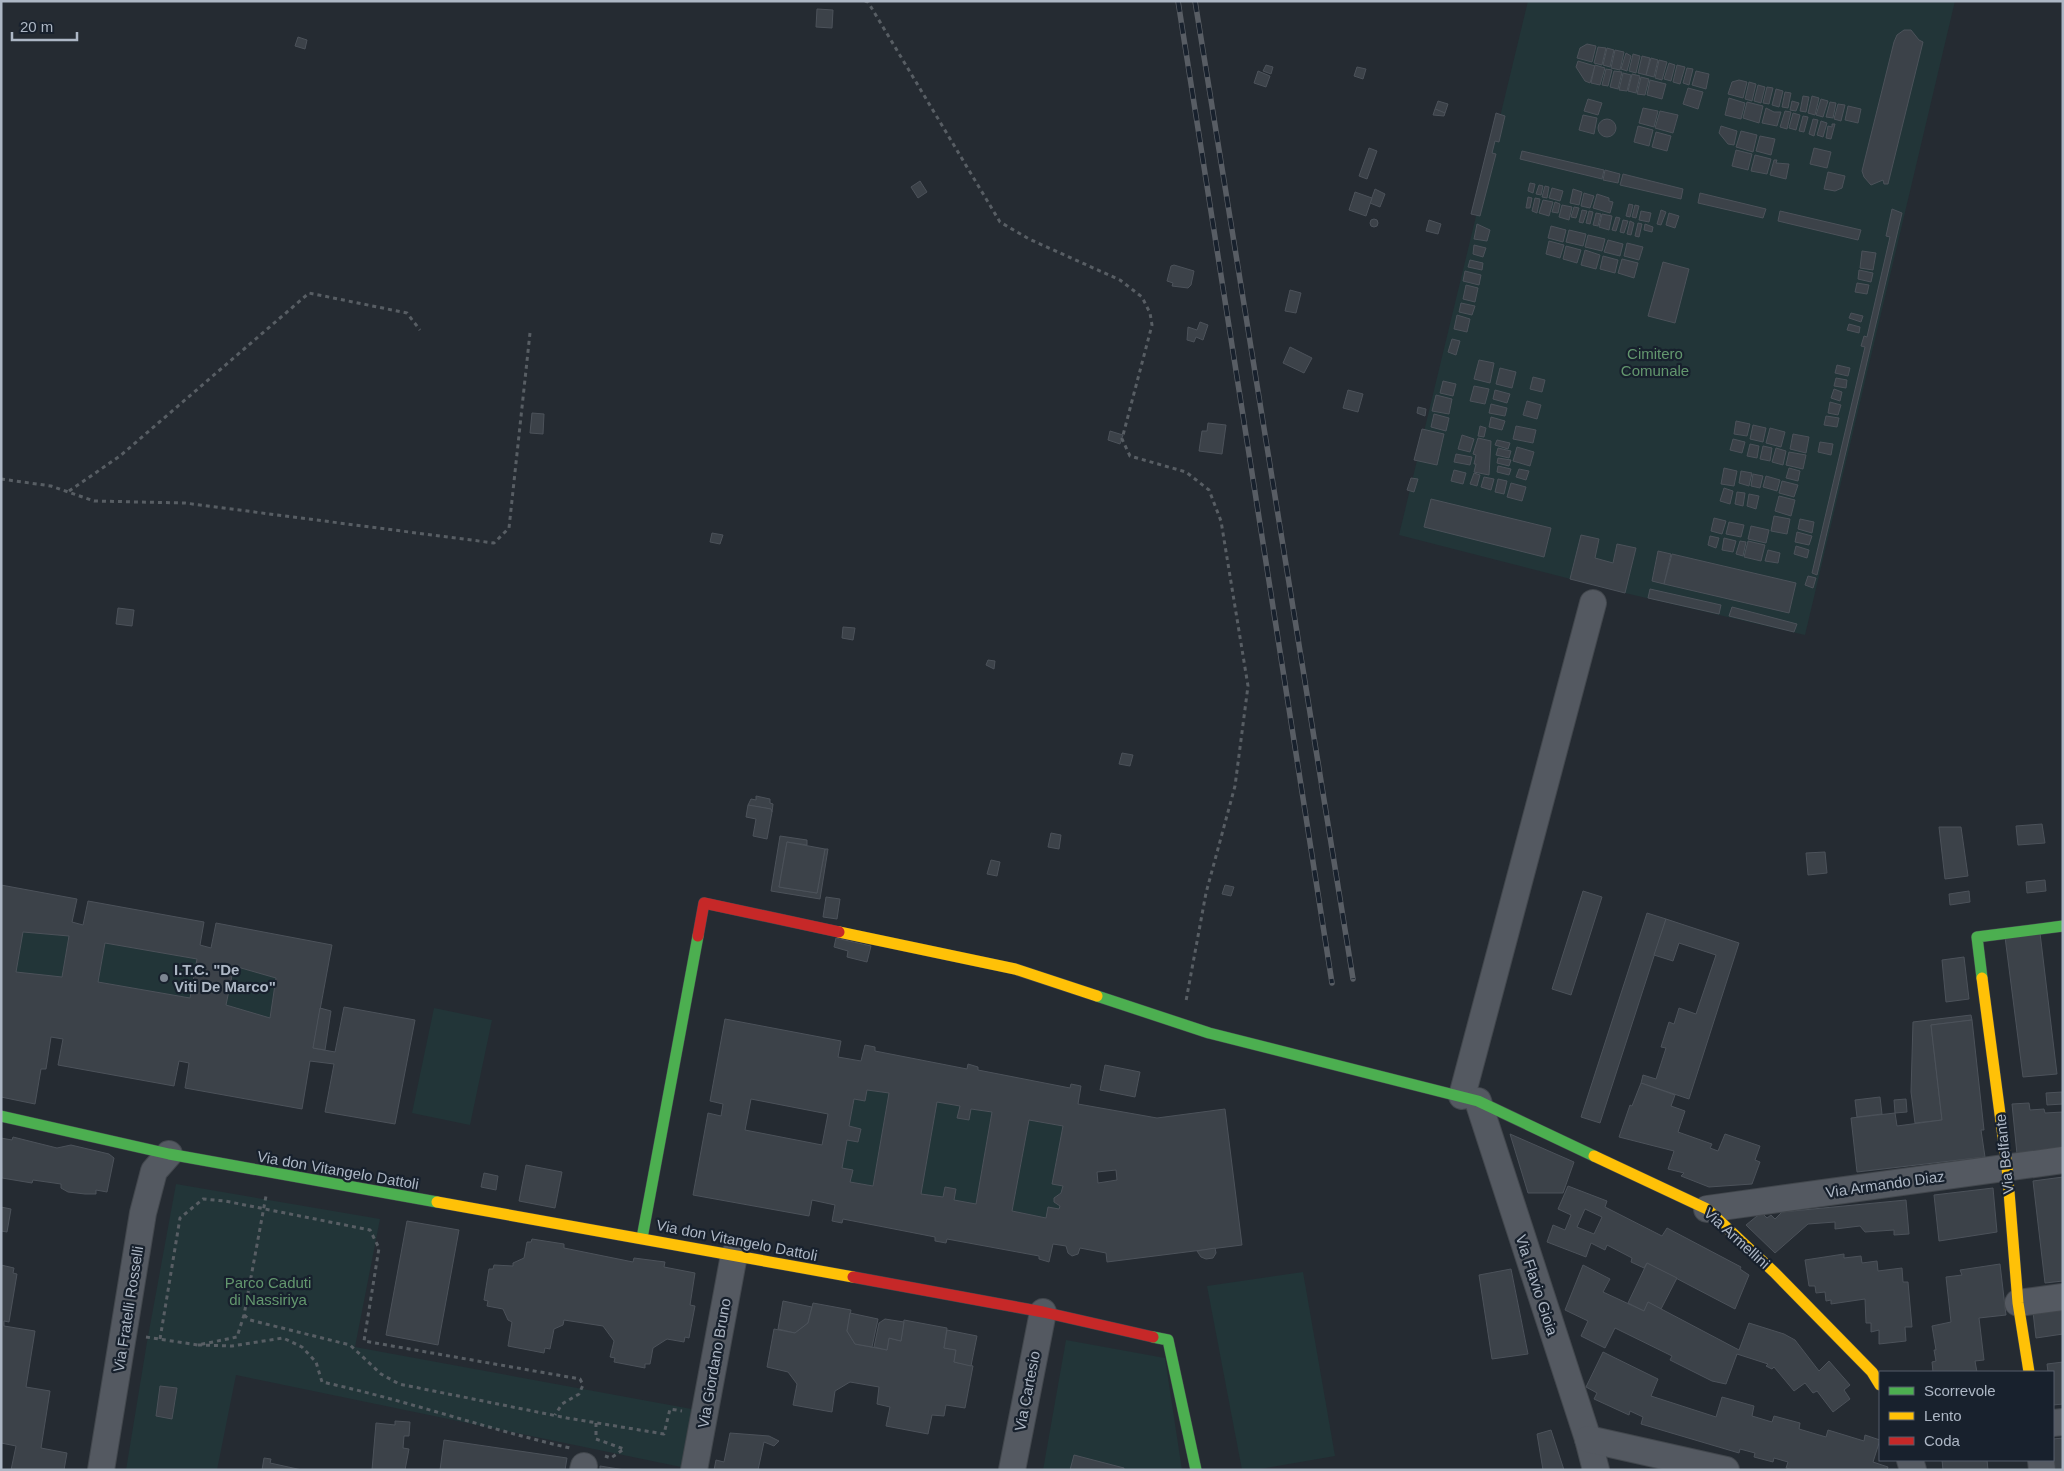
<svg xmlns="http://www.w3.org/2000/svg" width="2064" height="1471" font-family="Helvetica,sans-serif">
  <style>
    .green { fill: #223538 }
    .building { fill: #3c4249; stroke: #4c525a; fill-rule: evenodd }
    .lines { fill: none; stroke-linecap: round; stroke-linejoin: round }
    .street-casing { stroke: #42474d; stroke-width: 28 }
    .fast-casing { stroke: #42474d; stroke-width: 12 }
    .slow-casing { stroke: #42474d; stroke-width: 12 }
    .jam-casing { stroke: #42474d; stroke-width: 12 }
    .path { stroke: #585e64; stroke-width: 3; stroke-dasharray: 4 4; stroke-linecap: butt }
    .street { stroke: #545961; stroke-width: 26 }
    .fast { stroke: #4caf50; stroke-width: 11 }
    .slow { stroke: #ffc107; stroke-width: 11 }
    .jam { stroke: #c62828; stroke-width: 11 }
    .rail-casing { stroke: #585d64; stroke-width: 5.5 }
    .rail { stroke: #18212d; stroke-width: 4; stroke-dasharray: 11; stroke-linecap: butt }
    .poi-dot { fill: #7d8692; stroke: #18212d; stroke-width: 2 }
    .labels { text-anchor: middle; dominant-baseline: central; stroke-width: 4.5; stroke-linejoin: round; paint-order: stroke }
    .park-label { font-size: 15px; fill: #63976e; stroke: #18212d }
    .poi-label { font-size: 15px; font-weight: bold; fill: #adb7c5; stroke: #18212d; text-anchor: start }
    .street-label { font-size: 15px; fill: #adb7c5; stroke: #18212d }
  </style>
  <rect width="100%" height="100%" fill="#252b32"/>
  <!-- green -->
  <g class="green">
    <path d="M1528 1H1955L1805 635 1625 593 1399 535Z"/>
    <path d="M23 932 69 936 62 977 16 972Z"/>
    <path d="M105 943 197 959 190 998 98 982Z"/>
    <path d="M234 966 276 978 270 1018 226 1005Z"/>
    <path d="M434 1008 492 1020 470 1125 412 1113Z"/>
    <path d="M867 1090 889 1093 873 1186 850 1182 852 1170 842 1168 847 1140 858 1142 861 1129 849 1126 854 1099 865 1101Z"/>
    <path d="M937 1102 960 1106 957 1118 968 1120 971 1109 992 1112 976 1204 954 1200 956 1189 945 1187 943 1197 921 1194Z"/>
    <path d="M1029 1120 1063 1126 1052 1183 1063 1186 1061 1193 1054 1198V1202L1060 1206 1059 1209 1046 1218 1012 1211Z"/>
    <path d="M176 1184 380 1219 355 1347 697 1410 686 1468 236 1375 217 1470H126L147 1342Z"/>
    <path d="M1303 1272 1335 1456 1254 1470H1242L1207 1286Z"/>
    <path d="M1066 1340 1165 1358 1182 1470H1043Z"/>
  </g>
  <!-- building -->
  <g class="building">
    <path d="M817 9 833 10 832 28 816 27Z"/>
    <path d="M1904 30H1911L1919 40 1923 42 1888 184H1884L1883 180 1871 185 1864 177 1862 171 1894 42 1897 35Z"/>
    <path d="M298 37 307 40 305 49 295 46Z"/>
    <path d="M1587 44 1596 46 1592 62 1577 58 1580 48Z"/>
    <path d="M1598 47 1606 48 1602 65 1594 63Z"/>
    <path d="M1607 48 1614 50 1610 67 1603 65Z"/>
    <path d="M1615 50 1624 52 1620 70 1611 68Z"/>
    <path d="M1626 53 1631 56 1627 71 1621 69Z"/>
    <path d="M1633 54 1640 56 1636 73 1629 71Z"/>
    <path d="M1642 56 1650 58 1646 75 1638 73Z"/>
    <path d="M1651 58 1658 60 1654 77 1646 75Z"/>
    <path d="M1659 60 1667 62 1662 80 1655 78Z"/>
    <path d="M1578 61 1595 66 1590 83 1585 81 1576 67Z"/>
    <path d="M1669 63 1675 65 1671 81 1664 79Z"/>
    <path d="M1266 65 1273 67 1271 74 1263 71Z"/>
    <path d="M1595 65 1605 68 1600 85 1591 83Z"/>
    <path d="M1677 65 1685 67 1680 84 1673 82Z"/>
    <path d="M1357 67 1366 69 1363 79 1354 76Z"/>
    <path d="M1687 68 1693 69 1689 85 1683 83Z"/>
    <path d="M1606 69 1612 70 1608 86 1602 85Z"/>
    <path d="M1258 71 1270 76 1266 87 1254 83Z"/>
    <path d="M1614 71 1622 72 1618 89 1610 87Z"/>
    <path d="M1696 71 1709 74 1706 89 1692 85Z"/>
    <path d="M1623 73 1631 75 1627 91 1619 90Z"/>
    <path d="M1632 74 1640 76 1636 93 1628 91Z"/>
    <path d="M1641 77 1649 79 1645 95 1637 94Z"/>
    <path d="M1650 80 1666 84 1662 99 1647 95Z"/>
    <path d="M1739 80 1747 82 1743 98 1728 94 1732 82Z"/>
    <path d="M1749 82 1756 84 1752 101 1745 99Z"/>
    <path d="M1758 85 1765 87 1761 103 1754 101Z"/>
    <path d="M1767 87 1773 88 1769 104 1763 103Z"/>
    <path d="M1688 88 1703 92 1698 109 1683 104Z"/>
    <path d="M1776 89 1783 91 1779 107 1772 105Z"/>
    <path d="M1785 92 1791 93 1788 108 1782 107Z"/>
    <path d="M1803 96 1809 97 1806 112 1800 111Z"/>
    <path d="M1812 96 1819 98 1815 115 1808 113Z"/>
    <path d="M1729 98 1745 103 1741 119 1725 115Z"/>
    <path d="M1588 99 1602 103 1598 115 1584 111Z"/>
    <path d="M1821 99 1828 101 1823 117 1816 115Z"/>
    <path d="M1438 101 1448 104 1445 113 1435 109Z"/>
    <path d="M1792 101 1799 103 1796 111 1790 110Z"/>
    <path d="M1747 102 1763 106 1759 123 1743 118Z"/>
    <path d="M1830 102 1836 103 1833 118 1826 117Z"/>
    <path d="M1838 104 1845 105 1841 121 1834 119Z"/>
    <path d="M1848 106 1861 109 1858 123 1845 120Z"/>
    <path d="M1643 108 1658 111 1654 127 1639 123Z"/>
    <path d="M1766 108 1774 112H1781L1777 126 1762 123Z"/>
    <path d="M1435 109 1445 113 1444 116 1433 115Z"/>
    <path d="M1660 111 1678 115 1673 133 1655 128Z"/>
    <path d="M1785 111 1791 112 1787 129 1780 127Z"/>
    <path d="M1496 113 1505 116 1499 142 1495 141 1492 153 1496 154 1480 216 1471 214Z"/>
    <path d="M1793 113 1800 115 1796 130 1789 128Z"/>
    <path d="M1583 115 1597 118 1594 134 1579 130Z"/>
    <path d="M1803 116 1808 117 1804 132 1799 131Z"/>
    <circle cx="1607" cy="128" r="9"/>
    <path d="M1813 119 1818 120 1814 136 1809 134Z"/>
    <path d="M1821 121 1827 123 1823 137 1817 135Z"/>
    <path d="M1832 124H1835L1831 139 1826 138 1828 126 1832 127Z"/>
    <path d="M1638 126 1653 130 1649 146 1634 142Z"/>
    <path d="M1721 126 1737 131 1734 145 1728 144 1719 133Z"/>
    <path d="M1741 131 1757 135 1753 152 1736 147Z"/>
    <path d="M1656 132 1671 136 1667 151 1652 147Z"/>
    <path d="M1760 136 1775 139 1771 155 1756 151Z"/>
    <path d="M1369 148 1377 151 1367 179 1359 176Z"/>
    <path d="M1814 148 1831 152 1827 168 1810 164Z"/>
    <path d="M1736 150 1752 154 1748 170 1732 166Z"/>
    <path d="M1522 151 1604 170 1602 179 1520 159Z"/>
    <path d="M1755 155 1771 159 1767 174 1751 171Z"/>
    <path d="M1774 160H1777L1776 163 1789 164 1786 179 1770 175Z"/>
    <path d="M1605 170 1620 174 1618 183 1603 180Z"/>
    <path d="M1828 172 1845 176 1842 188 1835 191 1824 189Z"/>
    <path d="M1623 174 1683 189 1681 199 1620 185Z"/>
    <path d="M920 181 927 192 918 198 911 187Z"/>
    <path d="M1530 183 1535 184 1533 193 1528 191Z"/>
    <path d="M1539 185 1543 186 1541 195 1536 194Z"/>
    <path d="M1545 186 1549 187 1547 198 1542 197Z"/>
    <path d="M1552 188 1563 191 1560 201 1549 198Z"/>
    <path d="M1375 189 1385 194 1380 207 1370 203Z"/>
    <path d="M1573 189 1582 192 1579 205 1570 203Z"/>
    <path d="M1355 192 1372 198 1366 216 1349 210Z"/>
    <path d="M1584 193 1594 196 1590 208 1581 206Z"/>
    <path d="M1700 193 1766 209 1763 218 1698 203Z"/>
    <path d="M1597 194 1609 198V201L1613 202 1610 213 1593 208Z"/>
    <path d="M1528 197 1532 198 1530 208H1526Z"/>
    <path d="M1535 198 1540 199 1537 213 1532 211Z"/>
    <path d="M1543 200 1553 202 1549 216 1539 213Z"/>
    <path d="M1555 202 1560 204 1558 213 1552 212Z"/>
    <path d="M1629 204 1633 205 1630 217 1626 216Z"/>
    <path d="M1562 205 1572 207 1569 220 1559 217Z"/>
    <path d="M1635 205 1639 206 1636 218 1632 217Z"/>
    <path d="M1574 207 1579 208 1576 218 1571 217Z"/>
    <path d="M1892 209 1902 213 1817 575 1812 573 1865 347 1861 346 1864 336 1867 337 1890 237 1886 236Z"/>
    <path d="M1582 210 1587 211 1583 223 1579 222Z"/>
    <path d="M1661 210 1666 212 1661 225 1657 224Z"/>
    <path d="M1589 211 1593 212 1590 224 1586 223Z"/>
    <path d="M1641 211 1651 213 1649 222 1639 220Z"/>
    <path d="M1780 211 1861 230 1858 240 1778 221Z"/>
    <path d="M1596 213 1601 214 1598 226 1593 225Z"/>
    <path d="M1669 213 1679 216 1675 228 1666 225Z"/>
    <path d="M1602 214 1612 216 1609 230 1599 227Z"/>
    <path d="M1616 217 1620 218 1616 231 1612 230Z"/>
    <circle cx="1374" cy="223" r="4"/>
    <path d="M1429 220 1441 224 1438 234 1426 231Z"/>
    <path d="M1623 220 1628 221 1624 233 1620 232Z"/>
    <path d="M1630 221 1634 223 1631 235 1627 234Z"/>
    <path d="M1638 223 1642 224 1639 237 1635 236Z"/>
    <path d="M1477 224 1490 230 1487 241 1474 239Z"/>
    <path d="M1645 224 1653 227 1652 232 1644 230Z"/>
    <path d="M1551 226 1566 230 1563 242 1548 238Z"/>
    <path d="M1569 230 1586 234 1583 246 1566 242Z"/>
    <path d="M1588 235 1605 239 1602 251 1585 247Z"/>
    <path d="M1608 240 1623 244 1620 256 1604 252Z"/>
    <path d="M1549 241 1564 245 1560 258 1546 254Z"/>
    <path d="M1627 243 1643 247 1639 260 1624 256Z"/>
    <path d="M1474 245 1486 248 1483 257 1473 254Z"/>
    <path d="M1566 246 1581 250 1577 263 1563 259Z"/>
    <path d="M1585 250 1600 255 1596 269 1581 265Z"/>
    <path d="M1862 251 1876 253 1873 270 1860 268Z"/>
    <path d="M1603 256 1618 260 1615 273 1600 269Z"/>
    <path d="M1622 259 1638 263 1634 278 1618 273Z"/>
    <path d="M1470 260 1483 263 1482 270 1468 267Z"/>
    <path d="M1663 262 1689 269 1675 323 1648 316Z"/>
    <path d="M1174 265 1194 271 1191 285 1188 288 1172 286 1173 283 1167 281 1171 266Z"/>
    <path d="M1859 270 1873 273 1871 282 1858 279Z"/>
    <path d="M1465 271 1481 275 1479 285 1463 281Z"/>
    <path d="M1857 283 1869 285 1867 294 1855 292Z"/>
    <path d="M1466 285 1478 288 1475 302 1463 299Z"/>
    <path d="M1290 290 1301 293 1296 313 1285 311Z"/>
    <path d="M1461 303 1475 306 1472 315 1459 312Z"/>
    <path d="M1851 313 1863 316 1861 322 1849 318Z"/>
    <path d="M1457 315 1470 319 1467 332 1454 329Z"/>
    <path d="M1200 322 1208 325 1203 340 1196 337 1194 342 1187 340 1188 327 1197 330Z"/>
    <path d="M1849 324 1860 327 1859 333 1847 330Z"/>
    <path d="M1452 339 1460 341 1456 355 1448 352Z"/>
    <path d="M1290 347 1312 358 1304 373 1283 363Z"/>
    <path d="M1479 360 1494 363 1490 383 1474 379Z"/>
    <path d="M1837 365 1850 368 1848 376 1835 373Z"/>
    <path d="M1500 368 1516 372 1512 388 1496 384Z"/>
    <path d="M1533 377 1545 380 1542 392 1530 389Z"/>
    <path d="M1836 378 1847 380 1846 388 1834 386Z"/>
    <path d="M1443 381 1456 384 1453 396 1440 393Z"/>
    <path d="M1474 386 1489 389 1485 404 1470 401Z"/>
    <path d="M1834 389 1842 392 1840 401 1831 398Z"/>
    <path d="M1348 390 1363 394 1358 412 1343 408Z"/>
    <path d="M1495 390 1510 394 1507 403 1493 399Z"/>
    <path d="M1436 395 1452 399 1449 414 1432 411Z"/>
    <path d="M1527 401 1541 405 1537 419 1523 415Z"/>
    <path d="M1830 402 1841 405 1838 415 1828 413Z"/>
    <path d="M1491 404 1507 408 1505 416 1489 413Z"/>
    <path d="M1418 407 1426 409 1425 416 1417 413Z"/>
    <path d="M532 413 544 414 543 434 530 433Z"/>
    <path d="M1434 414 1449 418 1446 431 1431 427Z"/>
    <path d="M1826 416 1839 418 1837 427 1824 425Z"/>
    <path d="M1491 417 1505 421 1502 430 1489 427Z"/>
    <path d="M1736 421 1750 424 1747 436 1734 434Z"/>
    <path d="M1208 423 1226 425 1222 454 1199 451 1202 431H1207Z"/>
    <path d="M1753 425 1766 428 1763 442 1750 439Z"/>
    <path d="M1480 426 1486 428 1484 437 1478 436Z"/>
    <path d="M1516 426 1536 430 1533 443 1513 439Z"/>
    <path d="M1770 428 1785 432 1781 447 1766 443Z"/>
    <path d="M1422 429 1444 434 1437 465 1414 460Z"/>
    <path d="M1110 431 1123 435 1120 444 1108 440Z"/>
    <path d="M1793 434 1809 437 1806 453 1790 449Z"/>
    <path d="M1462 435 1474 439 1470 452 1458 449Z"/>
    <path d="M1478 438 1491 441 1489 475 1474 472 1476 464H1474L1476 455 1473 454Z"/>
    <path d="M1733 439 1745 442 1742 453 1730 450Z"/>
    <path d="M1497 440 1510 443 1508 449 1495 445Z"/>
    <path d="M1820 442 1833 444 1831 455 1818 452Z"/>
    <path d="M1750 444 1759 446 1757 458 1747 456Z"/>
    <path d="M1763 446 1772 448 1770 461 1760 459Z"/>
    <path d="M1517 447 1534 452 1530 466 1513 461Z"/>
    <path d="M1498 448 1511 451 1509 458 1496 455Z"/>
    <path d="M1776 448 1786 451 1783 465 1772 462Z"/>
    <path d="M1789 452 1806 455 1803 469 1786 465Z"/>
    <path d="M1456 454 1472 457 1470 465 1454 462Z"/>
    <path d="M1498 458 1511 460 1509 466 1497 463Z"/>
    <path d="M1498 466 1511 469 1509 475 1497 472Z"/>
    <path d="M1724 468 1737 471 1734 486 1721 484Z"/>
    <path d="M1789 468 1800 471 1798 481 1786 478Z"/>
    <path d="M1519 469 1529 471 1526 480 1516 477Z"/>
    <path d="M1454 470 1466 473 1463 484 1451 481Z"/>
    <path d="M1741 471 1752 473 1749 486 1739 483Z"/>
    <path d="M1474 473 1480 475 1477 486 1470 484Z"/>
    <path d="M1753 474 1763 476 1760 488 1751 486Z"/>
    <path d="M1766 476 1780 480 1777 491 1763 487Z"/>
    <path d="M1484 477 1494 479 1491 490 1481 487Z"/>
    <path d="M1411 478 1418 479 1414 492 1407 490Z"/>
    <path d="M1498 479 1507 481 1504 494 1495 492Z"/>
    <path d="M1782 481 1798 485 1794 497 1779 493Z"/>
    <path d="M1511 483 1526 487 1522 501 1507 497Z"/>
    <path d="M1724 488 1733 491 1730 504 1720 501Z"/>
    <path d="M1737 492 1745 493 1743 506 1735 504Z"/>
    <path d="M1749 494 1759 496 1756 509 1747 506Z"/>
    <path d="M1779 496 1795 500 1791 516 1775 511Z"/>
    <path d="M1431 499 1551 528 1544 557 1424 527Z"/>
    <path d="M1774 516 1790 519 1787 534 1771 531Z"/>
    <path d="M1714 518 1726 521 1722 534 1711 531Z"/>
    <path d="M1800 519 1814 522 1812 533 1798 529Z"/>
    <path d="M1729 522 1744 525 1741 537 1726 534Z"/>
    <path d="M1751 526 1769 530 1766 543 1748 539Z"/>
    <path d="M1797 532 1812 536 1809 545 1795 542Z"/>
    <path d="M712 533 723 535 720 544 710 542Z"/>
    <path d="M1581 535 1599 539 1595 558 1613 563 1617 544 1636 548 1625 593 1570 579Z"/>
    <path d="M1710 536 1719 538 1716 548 1708 545Z"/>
    <path d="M1724 538 1736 541 1733 552 1722 550Z"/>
    <path d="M1740 541 1746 542 1743 556 1736 554Z"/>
    <path d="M1748 541 1765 545 1761 561 1744 557Z"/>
    <path d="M1796 546 1809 550 1807 558 1794 554Z"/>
    <path d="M1768 550 1780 553 1778 563 1765 561Z"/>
    <path d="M1658 551 1671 554 1664 584 1652 581Z"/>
    <path d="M1672 554 1796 583 1789 613 1664 584Z"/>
    <path d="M1808 576 1816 578 1813 588 1805 585Z"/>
    <path d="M1650 589 1721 605 1719 614 1648 598Z"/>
    <path d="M1732 607 1797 624 1794 632 1729 616Z"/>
    <path d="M118 608 134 610 132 626 116 624Z"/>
    <path d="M843 627 855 628 853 640 842 638Z"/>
    <path d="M988 660 995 661 994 669 986 665Z"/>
    <path d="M1122 753 1133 755 1130 766 1119 764Z"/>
    <path d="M756 796 770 799V803L773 804 772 812 771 809 748 805 751 799 756 800Z"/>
    <path d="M748 805 771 809 772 812 767 839 753 836 756 819 746 817Z"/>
    <path d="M2042 824 2045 843 2018 845 2016 826Z"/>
    <path d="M1939 827H1961L1968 876 1945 879Z"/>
    <path d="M1051 833 1061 835 1059 849 1048 847Z"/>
    <path d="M780 836 807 840V845L787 842 779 887 817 893 825 849H828L820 899 771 891Z"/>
    <path d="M787 842 825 849 817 893 779 887Z"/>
    <path d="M1825 852 1827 873 1808 875 1806 853Z"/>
    <path d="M991 860 1000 862 997 876 987 874Z"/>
    <path d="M2045 880 2046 891 2027 893 2026 882Z"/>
    <path d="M1 885 77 899 72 922 83 925 88 901 204 922 200 945 211 948 216 923 332 945 313 1048 335 1052 344 1007 415 1020 395 1124 325 1112 334 1064 310 1061 302 1109 185 1088 189 1063 179 1061 174 1086 58 1065 63 1039 51 1037 46 1069H41L35 1104 1 1097ZM23 932 69 936 62 977 16 972ZM105 943 197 959 190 998 98 982ZM234 966 276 978 270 1018 226 1005Z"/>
    <path d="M1225 885 1234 887 1231 896 1222 894Z"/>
    <path d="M1583 891 1602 897 1571 995 1552 989Z"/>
    <path d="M1969 891 1970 902 1950 905 1949 894Z"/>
    <path d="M826 897 840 899 837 919 823 917Z"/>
    <path d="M1647 913 1666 919 1600 1123 1581 1117Z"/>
    <path d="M1666 919 1739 943 1689 1099 1641 1083 1643 1075 1656 1079 1666 1048 1661 1047 1669 1022 1674 1024 1679 1008 1696 1014 1716 955 1679 943 1673 961 1654 955Z"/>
    <path d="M2040 933 2057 1074 2023 1077 2005 937Z"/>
    <path d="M836 938 871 946 867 962 847 957 848 951 834 947Z"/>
    <path d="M1964 957 1969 999 1946 1002 1942 960Z"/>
    <path d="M320 1008 331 1011 325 1050 313 1048Z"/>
    <path d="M1971 1015 1972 1020 1931 1025 1942 1120 1915 1123 1911 1092 1913 1022Z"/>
    <path d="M725 1019 841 1041 838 1057 861 1061 865 1045 875 1047V1051L967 1069 968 1064 978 1067V1070L1070 1088 1071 1084 1081 1086 1078 1104 1157 1118 1225 1109 1242 1245 1107 1262 1106 1253 1080 1248 1078 1254 1072 1256 1068 1253 1066 1246 1053 1244 1049 1262 1039 1259V1256L947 1239 946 1243 935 1241V1237L843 1219 842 1223 832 1221 835 1205 812 1200 809 1216 693 1195 708 1113 721 1116 723 1104 710 1101ZM867 1090 889 1093 873 1186 850 1182 853 1170 842 1168 847 1140 858 1142 861 1129 849 1126 854 1099 865 1101ZM751 1099 828 1114 822 1145 745 1130ZM937 1102 960 1106 957 1118 969 1120 971 1109 992 1112 976 1204 954 1200 956 1189 945 1187 943 1197 921 1194ZM1029 1120 1063 1126 1052 1184 1063 1186 1061 1193 1054 1198V1202L1060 1206 1059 1209 1048 1207 1046 1218 1012 1211ZM1116 1170 1117 1180 1098 1183 1097 1172Z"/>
    <path d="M1972 1020 1984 1130H1981L1985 1157 1857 1172 1851 1118 1895 1113 1897 1126 1942 1120 1931 1025Z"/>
    <path d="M1105 1065 1140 1072 1135 1097 1100 1090Z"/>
    <path d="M1641 1083 1675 1095 1671 1106 1685 1111 1678 1132 1712 1144 1710 1148 1718 1151 1725 1134 1760 1146 1755 1160 1760 1162 1752 1184 1709 1187 1681 1176 1684 1173 1668 1169 1674 1151 1619 1137 1630 1105 1632 1106Z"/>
    <path d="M2062 1092 2063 1104 2047 1105 2046 1093Z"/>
    <path d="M1880 1097 1882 1114 1857 1117 1855 1100Z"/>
    <path d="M1906 1099 1907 1112 1895 1113 1894 1100Z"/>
    <path d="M2029 1103 2030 1110 2044 1109 2045 1113 2063 1112V1149L2017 1154 2012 1104Z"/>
    <path d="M1510 1134 1574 1162 1563 1193H1528Z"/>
    <path d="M13 1137 57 1148 71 1145 109 1154 114 1158 107 1192 96 1190V1194H85L68 1192 61 1188V1184L33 1180 32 1183 2 1178 1 1138 12 1140Z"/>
    <path d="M526 1165 562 1172 555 1208 519 1201Z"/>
    <path d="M484 1173 498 1176 496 1190 481 1187Z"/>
    <path d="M2063 1177V1281L2045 1283 2033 1181Z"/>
    <path d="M1568 1186 1607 1201 1605 1207 1662 1236 1667 1228 1741 1267 1740 1269 1749 1275 1735 1309 1647 1263 1644 1268 1631 1262 1632 1258 1607 1245 1605 1250 1591 1243 1586 1257 1547 1242 1553 1225 1565 1230 1571 1215 1558 1209ZM1585 1209 1602 1217 1594 1234 1577 1227Z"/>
    <path d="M1993 1188 1997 1232 1939 1241 1934 1195Z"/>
    <path d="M1906 1200 1909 1234 1894 1235V1230L1865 1232 1860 1226 1835 1229V1222L1808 1224 1775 1253 1746 1225 1757 1216 1763 1214 1767 1218 1771 1215 1775 1219 1782 1212Z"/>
    <path d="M1 1207 11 1209 7 1232 1 1231Z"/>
    <path d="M407 1221 459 1230 438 1345 386 1335Z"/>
    <path d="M532 1239 564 1244V1248L633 1262 634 1258 665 1262 664 1267 695 1273 690 1305 695 1306 689 1338 685 1337 684 1342 667 1339 653 1348 650 1364H645V1368L614 1362 615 1358 610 1357 614 1341 603 1326 564 1320 563 1325 554 1329 550 1349 545 1348 544 1353 508 1346 512 1322 508 1320 503 1309 487 1306 488 1301 484 1300 489 1269H493L494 1265 513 1266V1263L524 1258 527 1242H531Z"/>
    <path d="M1215 1248 1216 1253 1213 1258 1206 1259 1201 1257 1197 1251Z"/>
    <path d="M1844 1254V1258L1861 1256 1862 1263 1877 1261 1878 1271 1902 1268 1903 1282H1908L1912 1327H1905L1906 1341 1879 1344V1330L1871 1332V1323H1866L1865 1299 1831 1304V1300L1826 1301 1825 1292 1816 1293 1815 1286H1809L1805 1260Z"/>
    <path d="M1647 1263 1677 1278 1661 1309 1648 1302 1644 1311 1628 1303Z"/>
    <path d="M2000 1264 2006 1315 1979 1318 1984 1360 1975 1361 1977 1372H1933L1932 1362 1936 1361 1934 1350H1936L1932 1326 1951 1322 1946 1277 1962 1275 1960 1270Z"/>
    <path d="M1 1265 14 1268 13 1273 17 1274 9 1322 4 1321V1326L35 1331 26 1387 50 1391 41 1448 67 1453 64 1470H11L16 1446 1 1443Z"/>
    <path d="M1583 1265 1610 1279 1603 1292 1644 1311 1648 1302 1739 1350 1749 1323 1784 1334 1795 1340 1819 1371 1829 1361 1850 1385 1844 1390 1850 1399 1833 1412 1817 1391 1813 1393 1805 1383 1794 1391 1774 1367 1772 1369 1766 1366 1768 1364 1737 1354 1726 1384 1712 1381 1670 1360 1672 1356 1615 1328 1605 1348 1581 1336 1588 1321 1565 1310Z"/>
    <path d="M1511 1269 1528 1354 1492 1359 1479 1275Z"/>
    <path d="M783 1301 812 1307 808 1323 795 1333 778 1329Z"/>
    <path d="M813 1303 851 1310 847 1331 855 1344 887 1350 889 1338 901 1341 904 1320 947 1328 944 1348 956 1350 954 1362 973 1366 965 1408 946 1405 944 1416 932 1415 928 1434 886 1426 890 1407 877 1404 879 1387 850 1382 835 1391 832 1412 793 1405 797 1384 788 1372 767 1367 774 1329 795 1333 808 1323Z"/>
    <path d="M2063 1308V1334L2036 1338 2033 1312Z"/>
    <path d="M850 1313 878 1319 872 1347 855 1344 847 1331Z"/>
    <path d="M885 1319 904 1322 901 1341 889 1338 887 1350 874 1347 879 1323Z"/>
    <path d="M947 1330 977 1336 971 1366 954 1362 956 1350 944 1348Z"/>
    <path d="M1603 1352 1658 1379 1651 1396 1716 1417 1722 1397 1754 1406 1752 1416 1772 1422 1774 1416 1800 1423 1799 1429 1826 1437 1828 1430 1864 1441 1865 1435 1880 1440 1873 1462 1888 1467 1887 1470H1793L1786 1468 1788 1462 1774 1458 1773 1462 1754 1457 1755 1453 1740 1449 1739 1453 1641 1424 1643 1417 1630 1411 1629 1415 1594 1399 1597 1393 1586 1387Z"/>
    <path d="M2063 1362V1404L2053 1405V1372H2048L2047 1364Z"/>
    <path d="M160 1386 177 1388 172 1419 156 1416Z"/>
    <path d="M395 1421 410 1422 409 1436H404L403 1448 409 1449 405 1470H372L376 1423 395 1425Z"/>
    <path d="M1551 1430 1564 1470H1543L1537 1434Z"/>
    <path d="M730 1433 769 1436 779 1441 774 1446 764 1442 758 1470H714L716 1460 724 1462Z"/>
    <path d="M2063 1438V1470H2049L2053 1460V1439Z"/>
    <path d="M444 1440 567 1458 565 1470H440Z"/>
    <path d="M1074 1455 1124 1468V1470H1070Z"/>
    <path d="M264 1458 271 1459 270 1463 302 1470H262Z"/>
    <path d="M1942 1460H1987L1988 1470H1943Z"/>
    <path d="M600 1466 625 1470H600Z"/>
  </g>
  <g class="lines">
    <!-- street casing -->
    <g class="street-casing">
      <g id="street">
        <path d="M1462 1096 1593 603"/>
        <path d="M1478 1101 1588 1439 1596 1470"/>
        <path d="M1707 1209 2063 1160"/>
        <path d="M2018 1303 2063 1297"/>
        <path d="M2053 1423 2063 1422"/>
        <path d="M1588 1439 1726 1470"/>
        <path d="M1910 1460 1913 1470"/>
        <path d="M2041 1460 2042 1470"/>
        <path d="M101 1470 143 1213 154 1171 169 1154"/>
        <path d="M583 1470 584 1466"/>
        <path d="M694 1470 734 1255"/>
        <path d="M1012 1470 1043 1312"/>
      </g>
    </g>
    <!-- fast casing -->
    <g class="fast-casing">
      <g id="fast">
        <path d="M1982 978 1977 937 2063 926"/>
        <path d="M1097 996 1209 1033 1478 1101 1594 1156"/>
        <path d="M1 1116 169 1154 437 1202"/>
        <path d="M642 1238 698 936"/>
        <path d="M1153 1337 1168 1340 1196 1470"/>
      </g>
    </g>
    <!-- slow casing -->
    <g class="slow-casing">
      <g id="slow">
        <path d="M839 932 1015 969 1097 996"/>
        <path d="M1982 978 2007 1167 2018 1303 2029 1372"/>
        <path d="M1594 1156 1707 1209 1774 1272 1872 1372 1880 1385"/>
        <path d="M437 1202 853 1277"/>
      </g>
    </g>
    <!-- jam casing -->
    <g class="jam-casing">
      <g id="jam">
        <path d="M698 936 704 903 839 932"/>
        <path d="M853 1277 1043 1312 1153 1337"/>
      </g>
    </g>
    <!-- path -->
    <g class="path">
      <path d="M865 1 868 2 1000 222 1029 239 1120 280 1142 297 1150 313 1152 325 1122 439 1130 456 1186 472 1209 490 1221 521 1248 686 1235 786 1206 893 1186 1001"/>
      <path d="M1 479 51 486 94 501 185 503 494 543 509 528 530 333"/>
      <path d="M69 491 120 456 309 293 407 313 420 330"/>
      <path d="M244 1315 250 1320 350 1345 381 1374 399 1384 567 1418 664 1434 670 1409 682 1411"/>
      <path d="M146 1337 198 1345 237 1337 244 1315 266 1196"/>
      <path d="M160 1339 180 1218 203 1199 225 1201 370 1230 379 1248 364 1341 580 1379 583 1385 579 1394 562 1404 555 1415"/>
      <path d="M198 1345 232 1346 283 1338 302 1347 316 1362 322 1382C406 1400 486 1429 570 1448"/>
      <path d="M596 1423V1439L624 1449 611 1458 605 1456"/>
    </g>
    <!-- street -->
    <use href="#street" class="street"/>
    <!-- fast -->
    <use href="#fast" class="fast"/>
    <!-- slow -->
    <use href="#slow" class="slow"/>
    <!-- jam -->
    <use href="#jam" class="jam"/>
    <!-- rail casing -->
    <g class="rail-casing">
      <g id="rail">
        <path d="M1178 1 1332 983"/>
        <path d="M1195 1 1353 979"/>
      </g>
    </g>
    <!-- rail -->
    <use href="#rail" class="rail"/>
  </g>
  <!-- markers -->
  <circle class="poi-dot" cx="164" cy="978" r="5"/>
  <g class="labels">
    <!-- park labels -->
    <g class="park-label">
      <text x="1655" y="353">Cimitero<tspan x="1655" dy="17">Comunale</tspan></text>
      <text x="268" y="1282">Parco Caduti<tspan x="268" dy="17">di Nassiriya</tspan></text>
    </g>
    <!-- poi labels -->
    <g class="poi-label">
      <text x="174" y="969">I.T.C. "De<tspan x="174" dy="17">Viti De Marco"</tspan></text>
    </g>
    <!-- street labels -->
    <g class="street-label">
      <text transform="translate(2004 1154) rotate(-96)">Via Belfante</text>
      <text transform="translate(338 1170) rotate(10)">Via don Vitangelo Dattoli</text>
      <text transform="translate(1885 1184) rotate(-8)">Via Armando Diaz</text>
      <text transform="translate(1737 1238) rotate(42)">Via Armellini</text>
      <text transform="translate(737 1240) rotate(11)">Via don Vitangelo Dattoli</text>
      <text transform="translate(1537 1285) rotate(72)">Via Flavio Gioia</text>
      <text transform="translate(128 1309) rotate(-81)">Via Fratelli Rosselli</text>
      <text transform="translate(714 1363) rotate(-80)">Via Giordano Bruno</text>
      <text transform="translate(1027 1391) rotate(-79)">Via Cartesio</text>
    </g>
  </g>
  <!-- border -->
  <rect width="2064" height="1471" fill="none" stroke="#adb7c5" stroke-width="5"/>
  <!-- legend -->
  <rect x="1879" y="1371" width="175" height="90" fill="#18212d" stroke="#545d6a"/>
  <rect x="1889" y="1387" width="25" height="8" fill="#4caf50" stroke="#545d6a"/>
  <text x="1924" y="1396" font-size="15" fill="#adb7c5">Scorrevole</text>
  <rect x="1889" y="1412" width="25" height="8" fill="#ffc107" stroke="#545d6a"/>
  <text x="1924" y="1421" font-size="15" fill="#adb7c5">Lento</text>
  <rect x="1889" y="1437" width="25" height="8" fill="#c62828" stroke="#545d6a"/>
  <text x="1924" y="1446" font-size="15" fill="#adb7c5">Coda</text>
  <!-- scale -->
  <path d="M12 32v8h65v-8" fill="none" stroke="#adb7c5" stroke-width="2.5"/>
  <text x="20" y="32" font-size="15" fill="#adb7c5" stroke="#18212d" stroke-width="4" paint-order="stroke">20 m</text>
</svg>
